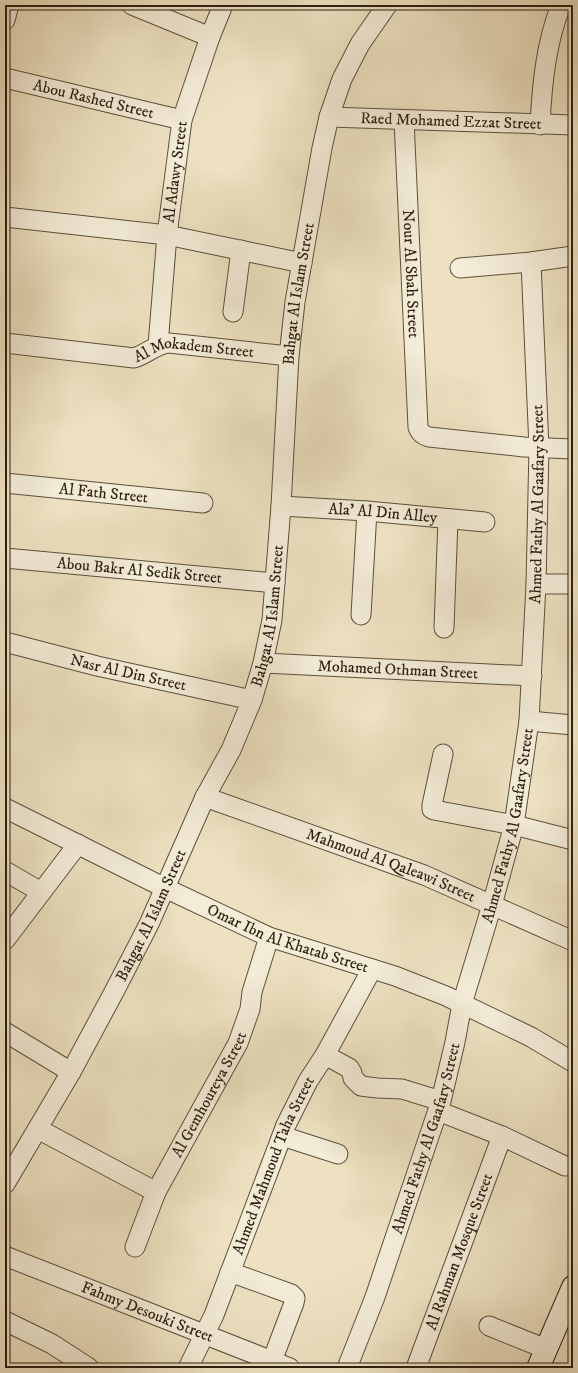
<svg xmlns="http://www.w3.org/2000/svg" width="578" height="1373" font-family="'IM FELL DW Pica',serif">
  <style>
    .lines { fill: none; stroke-linecap: round; stroke-linejoin: round }
    .street-casing { stroke: #5c503c; stroke-width: 21 }
    .secondary-casing { stroke: #2c1f10; stroke-width: 24 }
    .street { stroke: #f3ecd7; stroke-width: 19 }
    .secondary { stroke: #f3ecd7; stroke-width: 22 }
    .labels { text-anchor: middle; dominant-baseline: central; stroke-width: 3; stroke-linejoin: round; paint-order: stroke }
    .street-label { font-size: 16px; fill: #2c1f10; stroke: #f3ecd7 }
  </style>
  <rect width="100%" height="100%" fill="#ede1c1"/>
  <filter id="stains"><feTurbulence type="fractalNoise" baseFrequency=".005" numOctaves="4"/><feColorMatrix values="0 0 0 0 .2 0 0 0 0 .09 0 0 0 0 .02 0 0 0 .5 -.17"/></filter>
  <radialGradient id="worn" r=".72"><stop offset=".6" stop-color="#630" stop-opacity="0"/><stop offset="1" stop-color="#630" stop-opacity=".3"/></radialGradient>
  <g class="lines">
    <!-- street casing -->
    <g class="street-casing">
      <g id="street">
        <path d="M132 5 210 37"/>
        <path d="M5 20 9 5"/>
        <path id="s1" d="M5 78 182 120"/>
        <path id="s2" d="M329 117 573 125"/>
        <path id="s3" d="M404 120 418 427C420 433 423 435 429 437L524 447 573 449"/>
        <path d="M540 125C542 84 546 43 561 5"/>
        <path d="M5 217 167 235 302 263"/>
        <path d="M460 268 531 262 573 256"/>
        <path d="M233 312 241 250"/>
        <path id="s4" d="M5 343 134 358C147 354 156 344 169 343L289 356"/>
        <path id="s5" d="M158 345 167 235 182 120 210 37 223 5"/>
        <path id="s6" d="M5 483 203 503"/>
        <path id="s7" d="M281 506 367 511 485 522"/>
        <path id="s8" d="M5 558 275 583"/>
        <path d="M536 584H573"/>
        <path d="M361 615 367 511"/>
        <path d="M444 628 448 519"/>
        <path id="s9" d="M5 642 97 666 252 700"/>
        <path id="s10" d="M263 663 532 676"/>
        <path d="M529 721 573 725"/>
        <path d="M443 754 432 805V809L434 810 514 825 573 840"/>
        <path id="s11" d="M205 797 424 875 573 941"/>
        <path id="s12" d="M5 808 165 888 269 937 395 976 446 996 531 1037 573 1062"/>
        <path d="M5 871 41 892"/>
        <path d="M5 940 78 844"/>
        <path d="M5 1032 71 1072"/>
        <path d="M325 1055 349 1068 352 1073 353 1078 361 1086 377 1088 402 1089 441 1101"/>
        <path d="M438 1111 502 1136 565 1166"/>
        <path d="M38 1129 156 1192"/>
        <path d="M282 1136 338 1154"/>
        <path id="s13" d="M5 1184 71 1072 115 990 149 924 205 797 231 750 252 700 263 663 272 620 281 506 289 356 295 302 322 148 329 117 342 79 360 44 387 5"/>
        <path id="s14" d="M135 1247 156 1192 238 1043 250 1009 252 992 269 937"/>
        <path id="s15" d="M5 1256 290 1368"/>
        <path d="M230 1272 291 1294 295 1298 294 1303 272 1361"/>
        <path d="M5 1321 52 1344 89 1368"/>
        <path d="M489 1326 546 1349"/>
        <path id="s16" d="M188 1368 214 1315 286 1125 308 1081 325 1055 372 969"/>
        <path id="s17" d="M347 1368 375 1297 441 1101 455 1042 462 1004 492 905 514 825 529 721 536 584 539 448 531 262"/>
        <path id="s18" d="M416 1368 502 1136"/>
      </g>
    </g>
    <!-- secondary casing -->
    <g class="secondary-casing">
      <path id="secondary" d="M538 1368 573 1287"/>
    </g>
    <!-- street -->
    <use href="#street" class="street"/>
    <!-- secondary -->
    <use href="#secondary" class="secondary"/>
  </g>
  <g class="labels">
    <!-- street labels -->
    <g class="street-label">
      <text stroke="none"><textPath href="#s1" startOffset="91">Abou Rashed Street</textPath></text>
      <text stroke="none"><textPath href="#s2" startOffset="122">Raed Mohamed Ezzat Street</textPath></text>
      <text stroke="none"><textPath href="#s5" startOffset="174">Al Adawy Street</textPath></text>
      <text stroke="none"><textPath href="#s3" startOffset="154">Nour Al Sbah Street</textPath></text>
      <text stroke="none"><textPath href="#s13" startOffset="954">Bahgat Al Islam Street</textPath></text>
      <text stroke="none"><textPath href="#s4" startOffset="192">Al Mokadem Street</textPath></text>
      <text stroke="none"><textPath href="#s6" startOffset="99">Al Fath Street</textPath></text>
      <text stroke="none"><textPath href="#s17" startOffset="891">Ahmed Fathy Al Gaafary Street</textPath></text>
      <text stroke="none"><textPath href="#s7" startOffset="102">Ala' Al Din Alley</textPath></text>
      <text stroke="none"><textPath href="#s8" startOffset="135">Abou Bakr Al Sedik Street</textPath></text>
      <text stroke="none"><textPath href="#s13" startOffset="630">Bahgat Al Islam Street</textPath></text>
      <text stroke="none"><textPath href="#s10" startOffset="135">Mohamed Othman Street</textPath></text>
      <text stroke="none"><textPath href="#s9" startOffset="127">Nasr Al Din Street</textPath></text>
      <text stroke="none"><textPath href="#s17" startOffset="567">Ahmed Fathy Al Gaafary Street</textPath></text>
      <text stroke="none"><textPath href="#s11" startOffset="198">Mahmoud Al Qaleawi Street</textPath></text>
      <text stroke="none"><textPath href="#s13" startOffset="306">Bahgat Al Islam Street</textPath></text>
      <text stroke="none"><textPath href="#s12" startOffset="312">Omar Ibn Al Khatab Street</textPath></text>
      <text stroke="none"><textPath href="#s14" startOffset="170">Al Gemhoureya Street</textPath></text>
      <text stroke="none"><textPath href="#s17" startOffset="243">Ahmed Fathy Al Gaafary Street</textPath></text>
      <text stroke="none"><textPath href="#s16" startOffset="220">Ahmed Mahmoud Taha Street</textPath></text>
      <text stroke="none"><textPath href="#s18" startOffset="124">Al Rahman Mosque Street</textPath></text>
      <text stroke="none"><textPath href="#s15" startOffset="153">Fahmy Desouki Street</textPath></text>
    </g>
  </g>
  <!-- margin -->
  <rect width="578" height="1373" fill="none" stroke="#ede1c1" stroke-width="20"/>
  <rect x="6" y="6" width="566" height="1361" fill="none" stroke="#2c1f10" stroke-width="2"/>
  <rect x="10" y="10" width="558" height="1353" fill="none" stroke="#2c1f10"/>
  <rect width="100%" height="100%" filter="url(#stains)"/>
  <rect width="100%" height="100%" fill="url(#worn)"/>
</svg>
